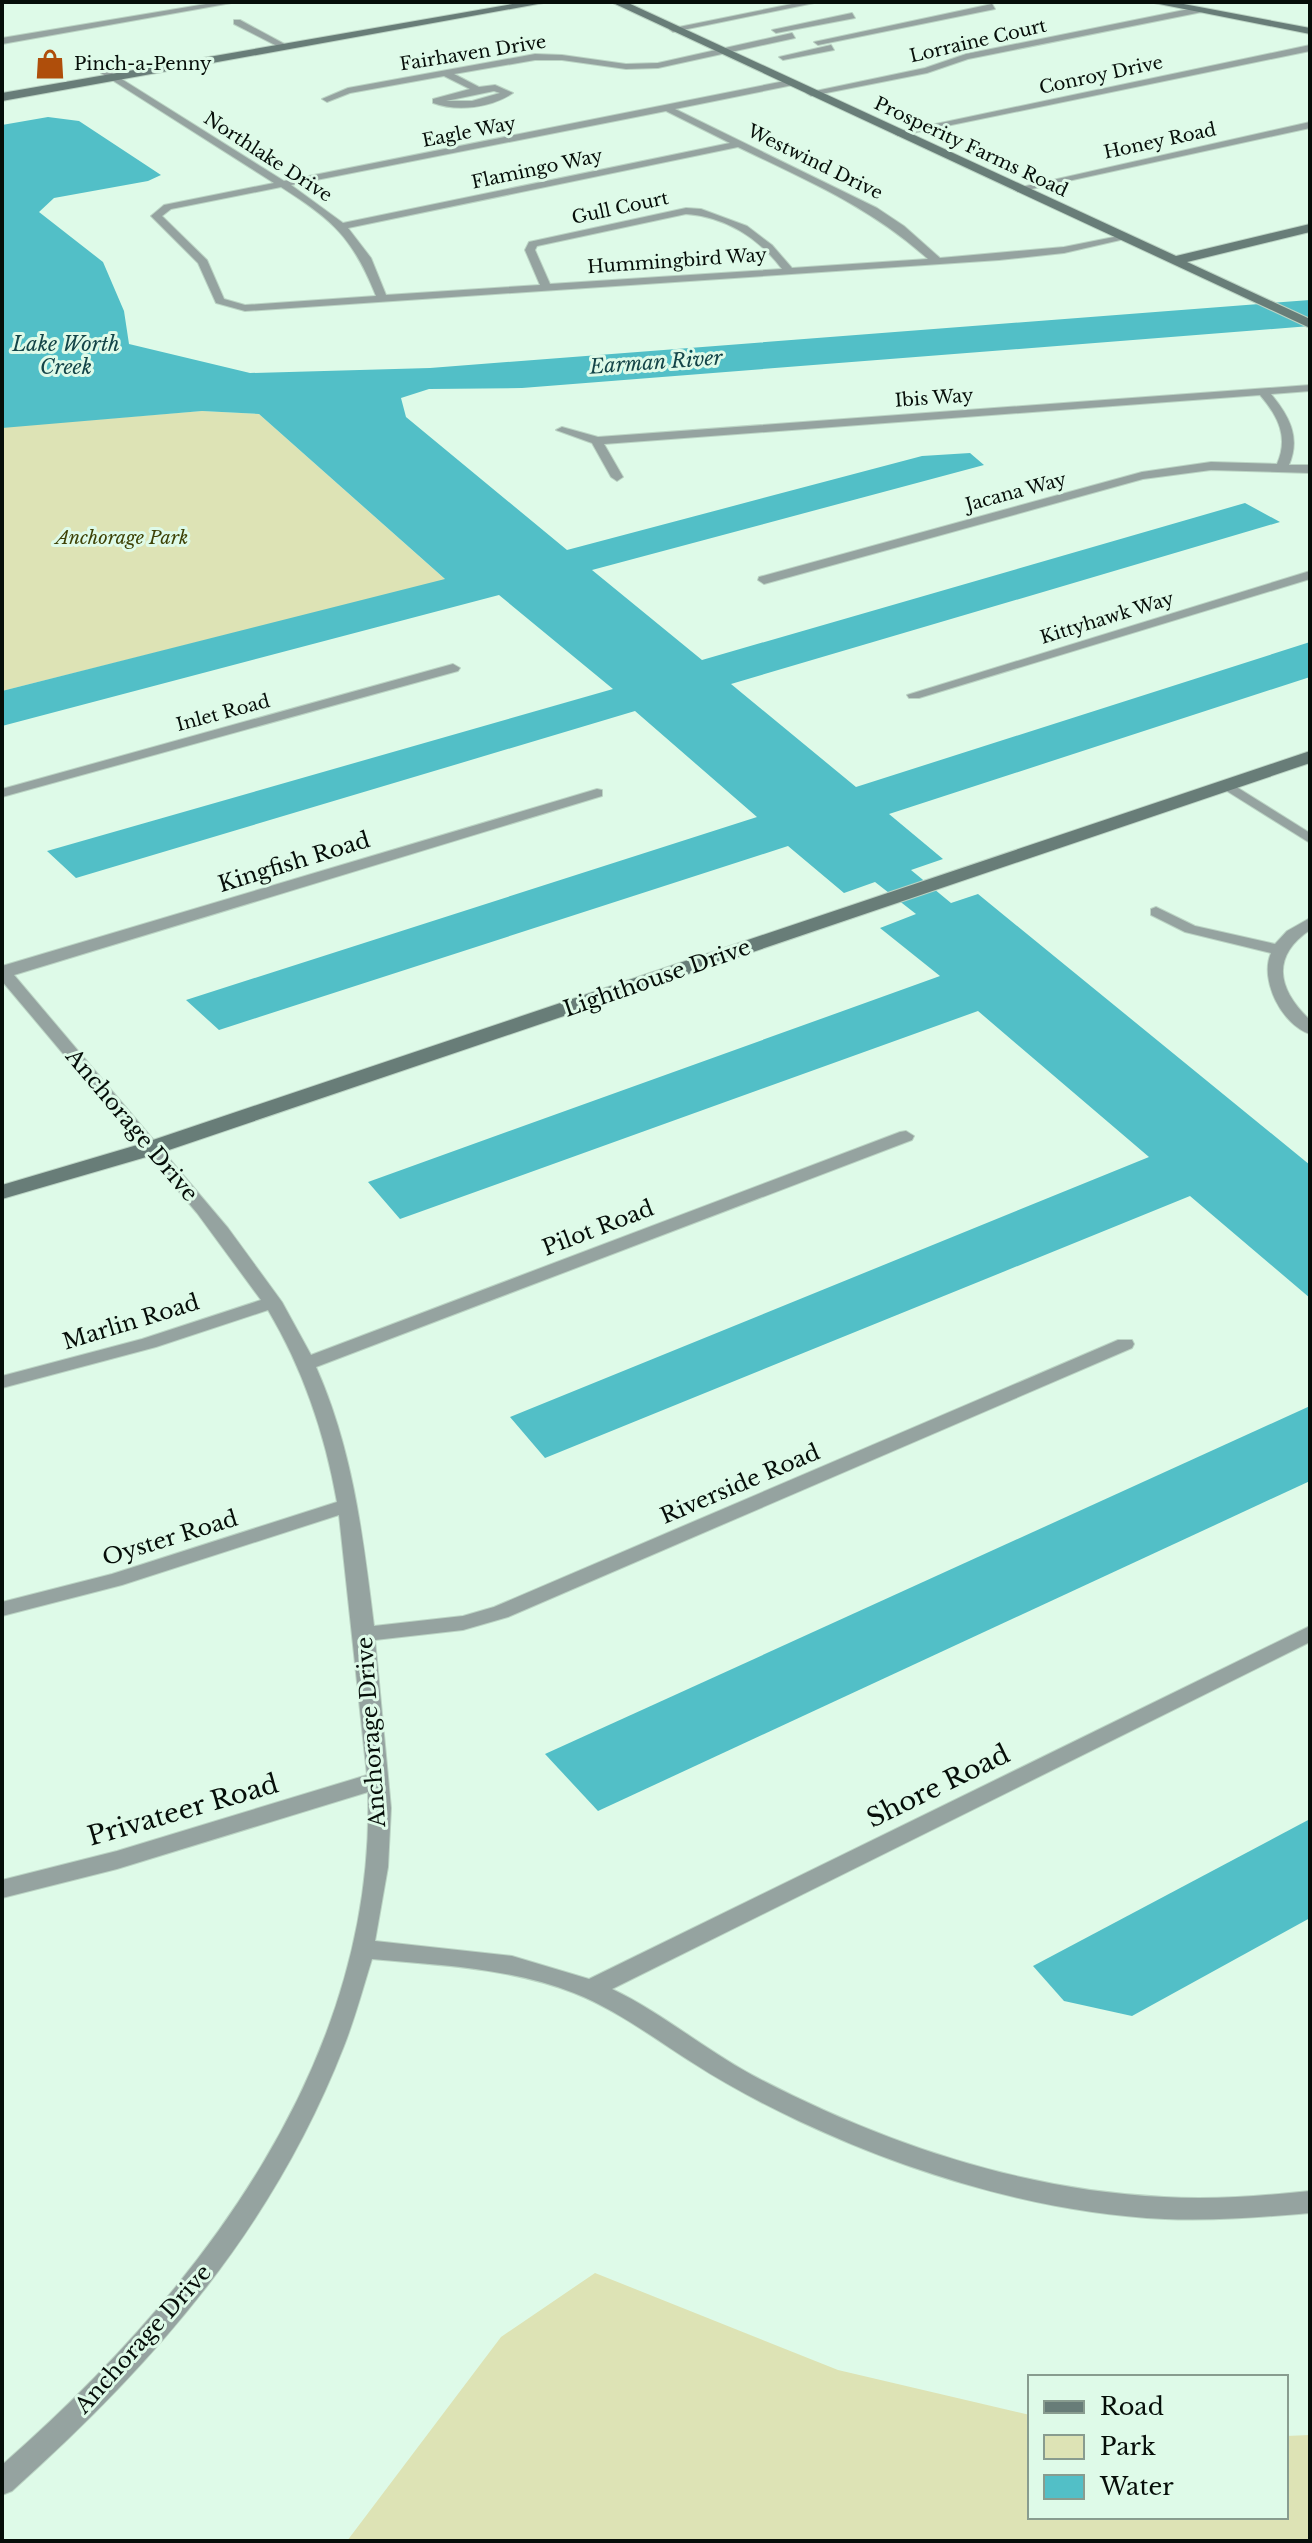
<svg xmlns="http://www.w3.org/2000/svg" width="1312" height="2543" font-family="'Libre Baskerville',serif">
  <style>
    .green { fill: #dde3b5 }
    .water { fill: #52bfc7 }
    .lines { fill: none; stroke-linecap: round; stroke-linejoin: round }
    .street-casing { stroke: #bbd4c4; stroke-width: 2 }
    .secondary-casing { stroke: #bbd4c4; stroke-width: 2 }
    .street { fill: #95a3a0; fill-rule: evenodd }
    .secondary { fill: #687d78; fill-rule: evenodd }
    .labels { text-anchor: middle; dominant-baseline: central; stroke-width: 6; stroke-linejoin: round; paint-order: stroke }
    .far-street-label { font-size: 18px; fill: #060e09; stroke: #defae8 }
    .far-poi-label { font-size: 18px; fill: #060e09; stroke: #defae8; text-anchor: start }
    .far-park-label { font-size: 18px; font-style: italic; fill: #3d4105; stroke: #defae8 }
    .far-water-label { font-size: 20px; font-style: italic; fill: #134448; stroke: #defae8 }
    .street-label { font-size: 22px; fill: #060e09; stroke: #defae8 }
    .near-street-label { font-size: 26px; fill: #060e09; stroke: #defae8 }
  </style>
  <rect width="100%" height="100%" fill="#defae8"/>
  <!-- green -->
  <g class="green">
    <path d="M202 411 259 414 446 580 2 691V427Z"/>
    <path d="M595 2273 838 2370 1030 2415V2517H1286V2436L1310 2435V2541H347L501 2337Z"/>
  </g>
  <!-- water -->
  <g class="water">
    <path d="M48 117 79 121 161 175 148 181 54 198 39 212 103 262 124 311 129 344 250 373 430 368 1310 300V326L522 388 429 389 401 398 406 417 567 550 922 456 970 453 984 465 592 570 702 660 1245 503 1280 522 731 684 856 787 1310 642V677L889 814 943 859 911 870 951 903 978 894 1310 1165V1298L1190 1196 545 1458 510 1417 1149 1157 978 1011 400 1219 368 1182 940 976 880 928 916 914 875 882 844 893 788 846 219 1030 186 1000 757 817 635 711 76 878 47 851 613 689 499 595 2 726V691L445 579 259 414 202 411 2 428V125Z"/>
    <path d="M1310 1406V1481L598 1811 545 1754Z"/>
    <path d="M1310 1819V1918L1132 2016 1064 2001 1033 1966Z"/>
  </g>
  <g class="lines">
    <!-- street casing -->
    <g class="street-casing">
      <g id="street">
        <path d="M218 2H237L2 44V38Z"/>
        <path d="M802 2H819L673 32 669 29Z"/>
        <path d="M992 4 995 9 818 45 814 42Z"/>
        <path d="M1199 7 1202 12 968 59 927 73 811 96 806 93 925 68 966 54Z"/>
        <path d="M852 13 855 18 776 33 772 30Z"/>
        <path d="M234 20H240L290 47 283 49 234 24Z"/>
        <path d="M792 33 795 38 658 68 626 69 562 60H535L454 74 479 87 495 85 513 93C491 108 457 112 433 103V99L470 89 444 76 350 93 327 102 322 99 348 88 535 54 562 55 626 64 658 63ZM494 91 500 93 472 101H446Z"/>
        <path d="M831 45 834 50 783 60 779 57Z"/>
        <path d="M1310 45V51L898 136 893 133Z"/>
        <path d="M104 68 284 181 790 80 793 85 675 109 877 208 904 226 940 258 1064 247 1124 235 1129 238 1064 253 999 260 245 311 216 303 198 263 151 216 164 205 274 183 101 73ZM666 111 730 143 343 223 291 185ZM738 147C808 181 870 207 928 259L792 268 772 245 747 226 701 209 686 208 529 242 525 250 540 285 386 295 371 258 348 228ZM281 187C333 220 353 238 376 296L245 305 224 299 207 260 162 216 171 209ZM686 214C725 217 758 237 782 269L550 284 535 250 537 246Z"/>
        <path d="M1310 122V128L1018 192 1013 189Z"/>
        <path d="M1310 385V391L1271 394C1289 416 1301 437 1289 465H1310V473L1211 470 1143 479 764 584 758 580 759 577 1142 472 1211 462 1277 464C1289 437 1278 416 1260 395L604 444 623 477 617 481 611 477 592 443 556 430 562 427 598 437Z"/>
        <path d="M1310 571V579L919 698H909L907 695Z"/>
        <path d="M453 664 460 668 458 671 2 797V789Z"/>
        <path d="M1227 781 1310 833V843L1222 788 1220 785Z"/>
        <path d="M597 789 602 790V796L14 975 228 1228 282 1302 311 1355 900 1132 906 1131 914 1136 912 1140 316 1367C353 1450 363 1537 374 1626L463 1616 494 1607 1118 1340H1132L1134 1344 1132 1348 508 1617 463 1630 375 1640 391 1808 388 1867 375 1941 512 1956 589 1979 1310 1626V1642L612 1989C662 2013 704 2049 752 2075 879 2142 1020 2190 1164 2197 1213 2200 1261 2196 1310 2191V2213C1262 2217 1214 2221 1165 2219 1040 2213 912 2174 799 2121 763 2104 727 2085 693 2063 655 2039 617 2010 574 1993 510 1968 440 1965 372 1959 363 1988 355 2018 344 2046 273 2228 155 2363 12 2491L2 2495V2465C196 2295 376 2064 368 1792L117 1869 2 1898V1880L117 1851 367 1775 339 1515 122 1585 2 1616V1602L112 1574 337 1502C325 1434 303 1369 268 1310L156 1347 2 1388V1376L142 1339 261 1300 197 1213 2 981V966Z"/>
        <path d="M1156 907 1195 926 1275 944 1287 931 1310 918V930C1270 957 1278 990 1310 1020V1034C1282 1025 1259 980 1271 953L1185 932 1151 915V909Z"/>
      </g>
    </g>
    <!-- secondary casing -->
    <g class="secondary-casing">
      <g id="secondary">
        <path d="M524 2H549L2 101V93Z"/>
        <path d="M611 2H626L1176 256 1310 224V232L1187 262 1310 319V328Z"/>
        <path d="M1149 2H1173L1310 28V34Z"/>
        <path d="M1310 751V763L160 1153 2 1199V1185L144 1143Z"/>
      </g>
    </g>
    <!-- street -->
    <use href="#street" class="street"/>
    <!-- secondary -->
    <use href="#secondary" class="secondary"/>
  </g>
  <!-- icons -->
  <defs>
    <g id="shop-bare" transform="scale(2.4)"><path d="M-5-2.5h2.3a2.7 3.5 0 0 1 5.4 0H5L5.5 6h-11ZM-1.5-2.5h3a1.5 2.3 0 0 0-3 0Z" fill="#af4e0b" stroke="#defae8" stroke-width="2.5" paint-order="stroke"/></g>
  </defs>
  <g fill-rule="evenodd">
    <use href="#shop-bare" x="50" y="64"/>
  </g>
  <g class="labels">
    <!-- far-street labels -->
    <g class="far-street-label">
      <text transform="translate(978 41) rotate(-13)">Lorraine Court</text>
      <text transform="translate(473 53) rotate(-9)">Fairhaven Drive</text>
      <text transform="translate(1101 75) rotate(-12)">Conroy Drive</text>
      <text transform="translate(469 132) rotate(-11)">Eagle Way</text>
      <text transform="translate(1160 141) rotate(-12)">Honey Road</text>
      <text transform="translate(971 147) rotate(25)">Prosperity Farms Road</text>
      <text transform="translate(268 157) rotate(33)">Northlake Drive</text>
      <text transform="translate(815 162) rotate(26)">Westwind Drive</text>
      <text transform="translate(537 169) rotate(-12)">Flamingo Way</text>
      <text transform="translate(620 208) rotate(-12)">Gull Court</text>
      <text transform="translate(677 261) rotate(-4)">Hummingbird Way</text>
      <text transform="translate(934 398) rotate(-4)">Ibis Way</text>
      <text transform="translate(1016 492) rotate(-15)">Jacana Way</text>
      <text transform="translate(1107 618) rotate(-17)">Kittyhawk Way</text>
      <text transform="translate(223 713) rotate(-15)">Inlet Road</text>
    </g>
    <!-- far-poi labels -->
    <g class="far-poi-label">
      <text x="74" y="64">Pinch-a-Penny</text>
    </g>
    <!-- far-park labels -->
    <g class="far-park-label">
      <text x="122" y="538">Anchorage Park</text>
    </g>
    <!-- far-water labels -->
    <g class="far-water-label">
      <text x="66" y="344">Lake Worth<tspan x="66" dy="23">Creek</tspan></text>
      <text transform="translate(656 362) rotate(-4)">Earman River</text>
    </g>
    <!-- street labels -->
    <g class="street-label">
      <text transform="translate(294 862) rotate(-17)">Kingfish Road</text>
      <text transform="translate(657 978) rotate(-19)">Lighthouse Drive</text>
      <text transform="translate(132 1125) rotate(50)">Anchorage Drive</text>
      <text transform="translate(598 1228) rotate(-21)">Pilot Road</text>
      <text transform="translate(131 1322) rotate(-17)">Marlin Road</text>
      <text transform="translate(740 1484) rotate(-23)">Riverside Road</text>
      <text transform="translate(170 1538) rotate(-17)">Oyster Road</text>
      <text transform="translate(371 1732) rotate(-94)">Anchorage Drive</text>
      <text transform="translate(143 2339) rotate(-48)">Anchorage Drive</text>
    </g>
    <!-- near-street labels -->
    <g class="near-street-label">
      <text transform="translate(938 1786) rotate(-26)">Shore Road</text>
      <text transform="translate(183 1810) rotate(-16)">Privateer Road</text>
    </g>
  </g>
  <!-- border -->
  <rect width="1312" height="2543" fill="none" stroke="#060e09" stroke-width="8"/>
  <!-- legend -->
  <rect x="1028" y="2375" width="260" height="144" fill="#defae8" stroke="#889c8f" stroke-width="2"/>
  <rect x="1044" y="2401" width="40" height="12" fill="#687d78" stroke="#889c8f" stroke-width="2"/>
  <text x="1100" y="2415" font-size="24" fill="#060e09">Road</text>
  <rect x="1044" y="2435" width="40" height="24" fill="#dde3b5" stroke="#889c8f" stroke-width="2"/>
  <text x="1100" y="2455" font-size="24" fill="#060e09">Park</text>
  <rect x="1044" y="2475" width="40" height="24" fill="#52bfc7" stroke="#889c8f" stroke-width="2"/>
  <text x="1100" y="2495" font-size="24" fill="#060e09">Water</text>
</svg>
